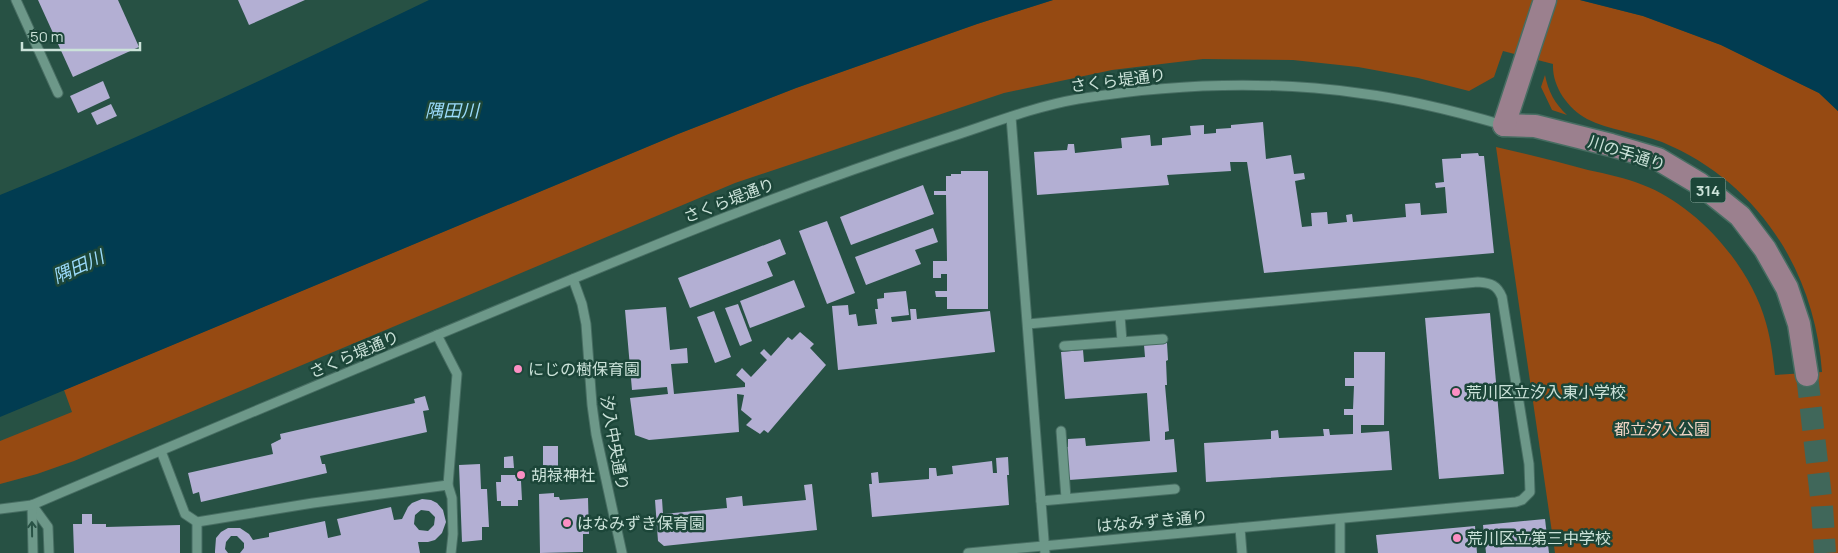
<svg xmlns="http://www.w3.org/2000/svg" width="1838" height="553" font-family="Manrope,'Noto Sans JP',sans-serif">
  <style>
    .green { fill: #964a12 }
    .water { fill: #013c51 }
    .building { fill: #b3afd3; fill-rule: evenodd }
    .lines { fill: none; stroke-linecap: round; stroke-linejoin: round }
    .major-tunnel { stroke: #40675a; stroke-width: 22; stroke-dasharray: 22 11; stroke-linecap: butt }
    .minor-casing { stroke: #476d62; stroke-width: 11 }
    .major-casing { stroke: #476d62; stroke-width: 25 }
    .minor { stroke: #6d9889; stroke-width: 9 }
    .major { stroke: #9b808e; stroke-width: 22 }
    .oneway { stroke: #285245 }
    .poi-dot { fill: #fc8fc3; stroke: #1c4639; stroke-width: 2 }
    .labels { text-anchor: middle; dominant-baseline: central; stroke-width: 5; stroke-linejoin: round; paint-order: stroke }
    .shield { fill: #1c4639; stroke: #96b3a9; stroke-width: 1 }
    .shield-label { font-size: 15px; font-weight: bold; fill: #cbe2d9 }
    .street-label { font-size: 16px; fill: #cbe2d9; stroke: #1c4639 }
    .poi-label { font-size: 16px; fill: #cbe2d9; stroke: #1c4639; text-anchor: start }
    .park-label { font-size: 16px; fill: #f2d5c5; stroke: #1c4639 }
    .water-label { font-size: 18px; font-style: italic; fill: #9bdafa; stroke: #1c4639 }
  </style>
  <rect width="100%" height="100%" fill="#275144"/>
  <!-- green -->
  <g class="green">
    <path d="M1053 0H1580L1643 16 1721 45 1819 93 1838 111V553H1555L1496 147C1527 154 1558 162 1588 170 1607 174 1626 178 1643 185 1698 206 1751 267 1766 323 1771 340 1773 358 1775 375L1822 372C1815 271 1758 182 1662 142 1639 133 1608 130 1587 119 1567 108 1552 86 1553 64L1503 51 1494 77 1469 91 1418 78 1358 67 1293 60 1203 59 1112 70 1004 93 735 183 74 461 37 474 0 484V441L72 412 64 390 678 134 796 88 977 24Z"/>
    <path d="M1545 75C1548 91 1555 104 1567 115L1552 110 1541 87Z"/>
  </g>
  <!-- water -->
  <g class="water">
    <path d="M429 0H1053L977 24 796 88 678 134 0 417V195C146 136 287 68 429 0Z"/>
    <path d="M1580 0H1838V111L1819 93 1721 45 1643 16Z"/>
  </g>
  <!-- building -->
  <g class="building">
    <path d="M38 0H118L139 47 73 77Z"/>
    <path d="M238 0H305L249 25Z"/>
    <path d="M103 81 110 98 78 113 70 96Z"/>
    <path d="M111 104 117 116 97 125 91 113Z"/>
    <path d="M1263 122 1266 159 1291 155 1294 174 1304 173 1305 179 1295 181 1302 227 1312 226 1311 213 1327 212 1328 224 1347 222 1346 215 1352 214 1353 222 1406 217 1405 204 1420 203 1421 215 1447 213 1445 187 1436 188 1435 183 1444 182 1442 159 1461 158V154L1478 153 1479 156H1484L1494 253 1264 273 1247 162H1230L1231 171 1167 175 1169 185 1037 195 1034 152 1067 150 1068 144H1074L1075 153 1122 148 1121 138 1150 135 1151 146 1162 145V138L1191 135 1190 126 1204 125V134L1216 133V129L1231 128V125Z"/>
    <path d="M961 171H988V309H947V297H936L935 291H947V274H941V278H933V261H947L946 195H934V191H946V176H951V174H961Z"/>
    <path d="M923 185 934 214 851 245 840 217Z"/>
    <path d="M827 221 855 293 827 304 799 231Z"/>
    <path d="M933 228 938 242 915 250 921 264 866 285 855 257Z"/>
    <path d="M780 239 786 254 767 262 773 276 690 308 678 278Z"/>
    <path d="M794 280 805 307 750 328 740 301Z"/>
    <path d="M906 291 909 315 891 317 892 322 911 320 910 309H916L917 319 990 311 995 352 838 370 832 306 848 305 849 315 856 314 858 326 877 324 875 309H878L877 299 884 298V293Z"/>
    <path d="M738 304 752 341 740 346 725 308Z"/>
    <path d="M666 307 670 350 687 348 688 363 671 364 674 394 745 387V383L736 375 742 368 751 377 767 360 760 353 764 349 771 356 788 337 792 340 800 332 814 344 810 348 826 365 768 433 764 430 760 434 746 425 752 419 741 410 744 395 737 394 739 432 649 440 635 435 630 398 668 394 667 387 632 390 625 310Z"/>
    <path d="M714 311 731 357 715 363 697 317Z"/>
    <path d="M1490 313 1504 474 1439 479 1425 318Z"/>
    <path d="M1167 343 1168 360 1166 361 1167 385H1165L1169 431 1165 432V440L1174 439 1177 472 1069 480 1066 447H1068V439L1085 438 1086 446 1150 441 1147 393 1065 399 1061 352 1083 350 1084 362 1145 357 1144 345Z"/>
    <path d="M1354 352H1385L1384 425H1361V433L1389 431 1392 470 1206 482 1204 443 1271 439V431L1278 430 1279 438 1324 436 1323 429H1329L1330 435 1353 434V415H1344V409H1353L1354 386H1345V378H1354Z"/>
    <path d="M425 396 429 410 423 411 427 432 320 456 322 464H325L327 473 201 502 199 492 193 494 188 473 273 454 271 444 281 439 280 434 415 403 414 399Z"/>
    <path d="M543 446H558V466L543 465Z"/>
    <path d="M513 456 514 468H504V457Z"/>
    <path d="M1008 457 1009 475H1007L1009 505 872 517 869 484H872L871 473 878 472 879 483 929 479V468H936L937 476 953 474 952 466 992 461 993 473H997L996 458Z"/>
    <path d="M480 464 481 489H487L489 527H482V540L462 542 459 465Z"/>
    <path d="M501 475H517V481H521L522 500H518V506H501V501H497L496 482H501Z"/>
    <path d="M812 484 817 530 664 546 658 541 655 500 662 499 663 514 727 508 726 498 742 496 743 506 806 500 804 485Z"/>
    <path d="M554 493V497H559L560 500 588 498 589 534H583V552L540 553 539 494Z"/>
    <path d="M422 499 431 500 437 503 443 510 446 522 442 533 435 540 428 542H418L420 553H240L244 548V543L237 536H231L226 542 225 549 228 553H215V551L216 538 221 532 228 528H240L249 534 253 540 269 537V533L325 521 328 538 341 535 337 519 391 507 394 520 402 519 408 507 412 503ZM421 510 429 511 435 517 434 525 428 531 419 530 414 524 415 515Z"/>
    <path d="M82 514H92V524H106V527L180 525V553H74L73 524H82Z"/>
    <path d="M1545 519 1549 553H1486L1483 525Z"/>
    <path d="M1475 526 1477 553H1378L1376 535Z"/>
  </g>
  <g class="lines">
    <!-- major-tunnel -->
    <path class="major-tunnel" d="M1807 375 1822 506 1825 553"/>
    <!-- minor casing -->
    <g class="minor-casing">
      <g id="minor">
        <path d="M16 0 58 93"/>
        <path d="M1011 117 1045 553"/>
        <path d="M573 279 582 304 586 324 592 405 596 434 622 553"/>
        <path d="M1120 316 1122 341"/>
        <path d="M437 335 457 374 448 485 452 498 453 534 451 553"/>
        <path d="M1064 346 1163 339"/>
        <path d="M1061 431 1066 498"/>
        <path d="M161 451 185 514 197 522 313 503 448 485"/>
        <path d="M1041 501 1175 489"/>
        <path d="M32 505 48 527 49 553"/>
        <path d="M32 505 33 553"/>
        <path d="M0 509 32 505C245 415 458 325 673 238 762 202 852 169 944 139 988 125 1032 107 1078 99 1171 84 1265 80 1358 93 1407 99 1455 111 1503 125"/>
        <path d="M197 522V553"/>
        <path d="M1240 528 1242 553"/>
        <path d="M968 553 1516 502 1522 500 1530 492 1529 464 1502 297C1497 285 1491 283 1478 282L1028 324"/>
        <path d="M1340 553V519"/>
      </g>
    </g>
    <!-- major casing -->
    <g class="major-casing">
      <g id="major">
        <path d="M1504 125 1535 126 1611 145 1658 159 1700 184 1740 216 1765 249 1787 288 1799 324 1807 375"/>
        <path d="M1504 125 1545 0"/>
      </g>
    </g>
    <!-- minor -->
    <use href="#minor" class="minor"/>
    <!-- major -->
    <use href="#major" class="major"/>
  </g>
  <!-- one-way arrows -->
  <defs><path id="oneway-shaft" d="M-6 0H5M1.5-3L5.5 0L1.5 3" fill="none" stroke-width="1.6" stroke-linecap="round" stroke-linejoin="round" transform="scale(1.25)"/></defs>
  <use class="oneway" href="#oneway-shaft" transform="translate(32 529) rotate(-91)"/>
  <!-- markers -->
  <g class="poi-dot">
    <circle cx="518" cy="369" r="5"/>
    <circle cx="1456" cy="392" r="5"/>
    <circle cx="521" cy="475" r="5"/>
    <circle cx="567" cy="523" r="5"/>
    <circle cx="1457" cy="538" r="5"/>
  </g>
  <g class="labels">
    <!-- shield labels -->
    <rect class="shield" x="1690.5" y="177.5" width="35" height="25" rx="4"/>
    <g class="shield-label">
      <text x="1708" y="190">314</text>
    </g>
    <!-- street labels -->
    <g class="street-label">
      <text transform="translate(1118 80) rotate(-7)">さくら堤通り</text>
      <text transform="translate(1627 153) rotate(18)">川の手通り</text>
      <text transform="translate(729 200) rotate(-21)">さくら堤通り</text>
      <text transform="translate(354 354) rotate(-23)">さくら堤通り</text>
      <text transform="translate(615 443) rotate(80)">汐入中央通り</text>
      <text transform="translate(1152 521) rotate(-5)">はなみずき通り</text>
    </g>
    <!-- poi labels -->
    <g class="poi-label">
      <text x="528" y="369">にじの樹保育園</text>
      <text x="1466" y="392">荒川区立汐入東小学校</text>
      <text x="531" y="475">胡禄神社</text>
      <text x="577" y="523">はなみずき保育園</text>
      <text x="1467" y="538">荒川区立第三中学校</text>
    </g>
    <!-- park labels -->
    <g class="park-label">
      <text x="1662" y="429">都立汐入公園</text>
    </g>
    <!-- water labels -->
    <g class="water-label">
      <text x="452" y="110">隅田川</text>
      <text transform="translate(78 266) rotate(-24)">隅田川</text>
    </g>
  </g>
  <!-- scale -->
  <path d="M22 42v8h118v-8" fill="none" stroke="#cbe2d9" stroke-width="2.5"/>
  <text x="30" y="42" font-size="15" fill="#cbe2d9" stroke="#1c4639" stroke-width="4" paint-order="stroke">50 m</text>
</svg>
